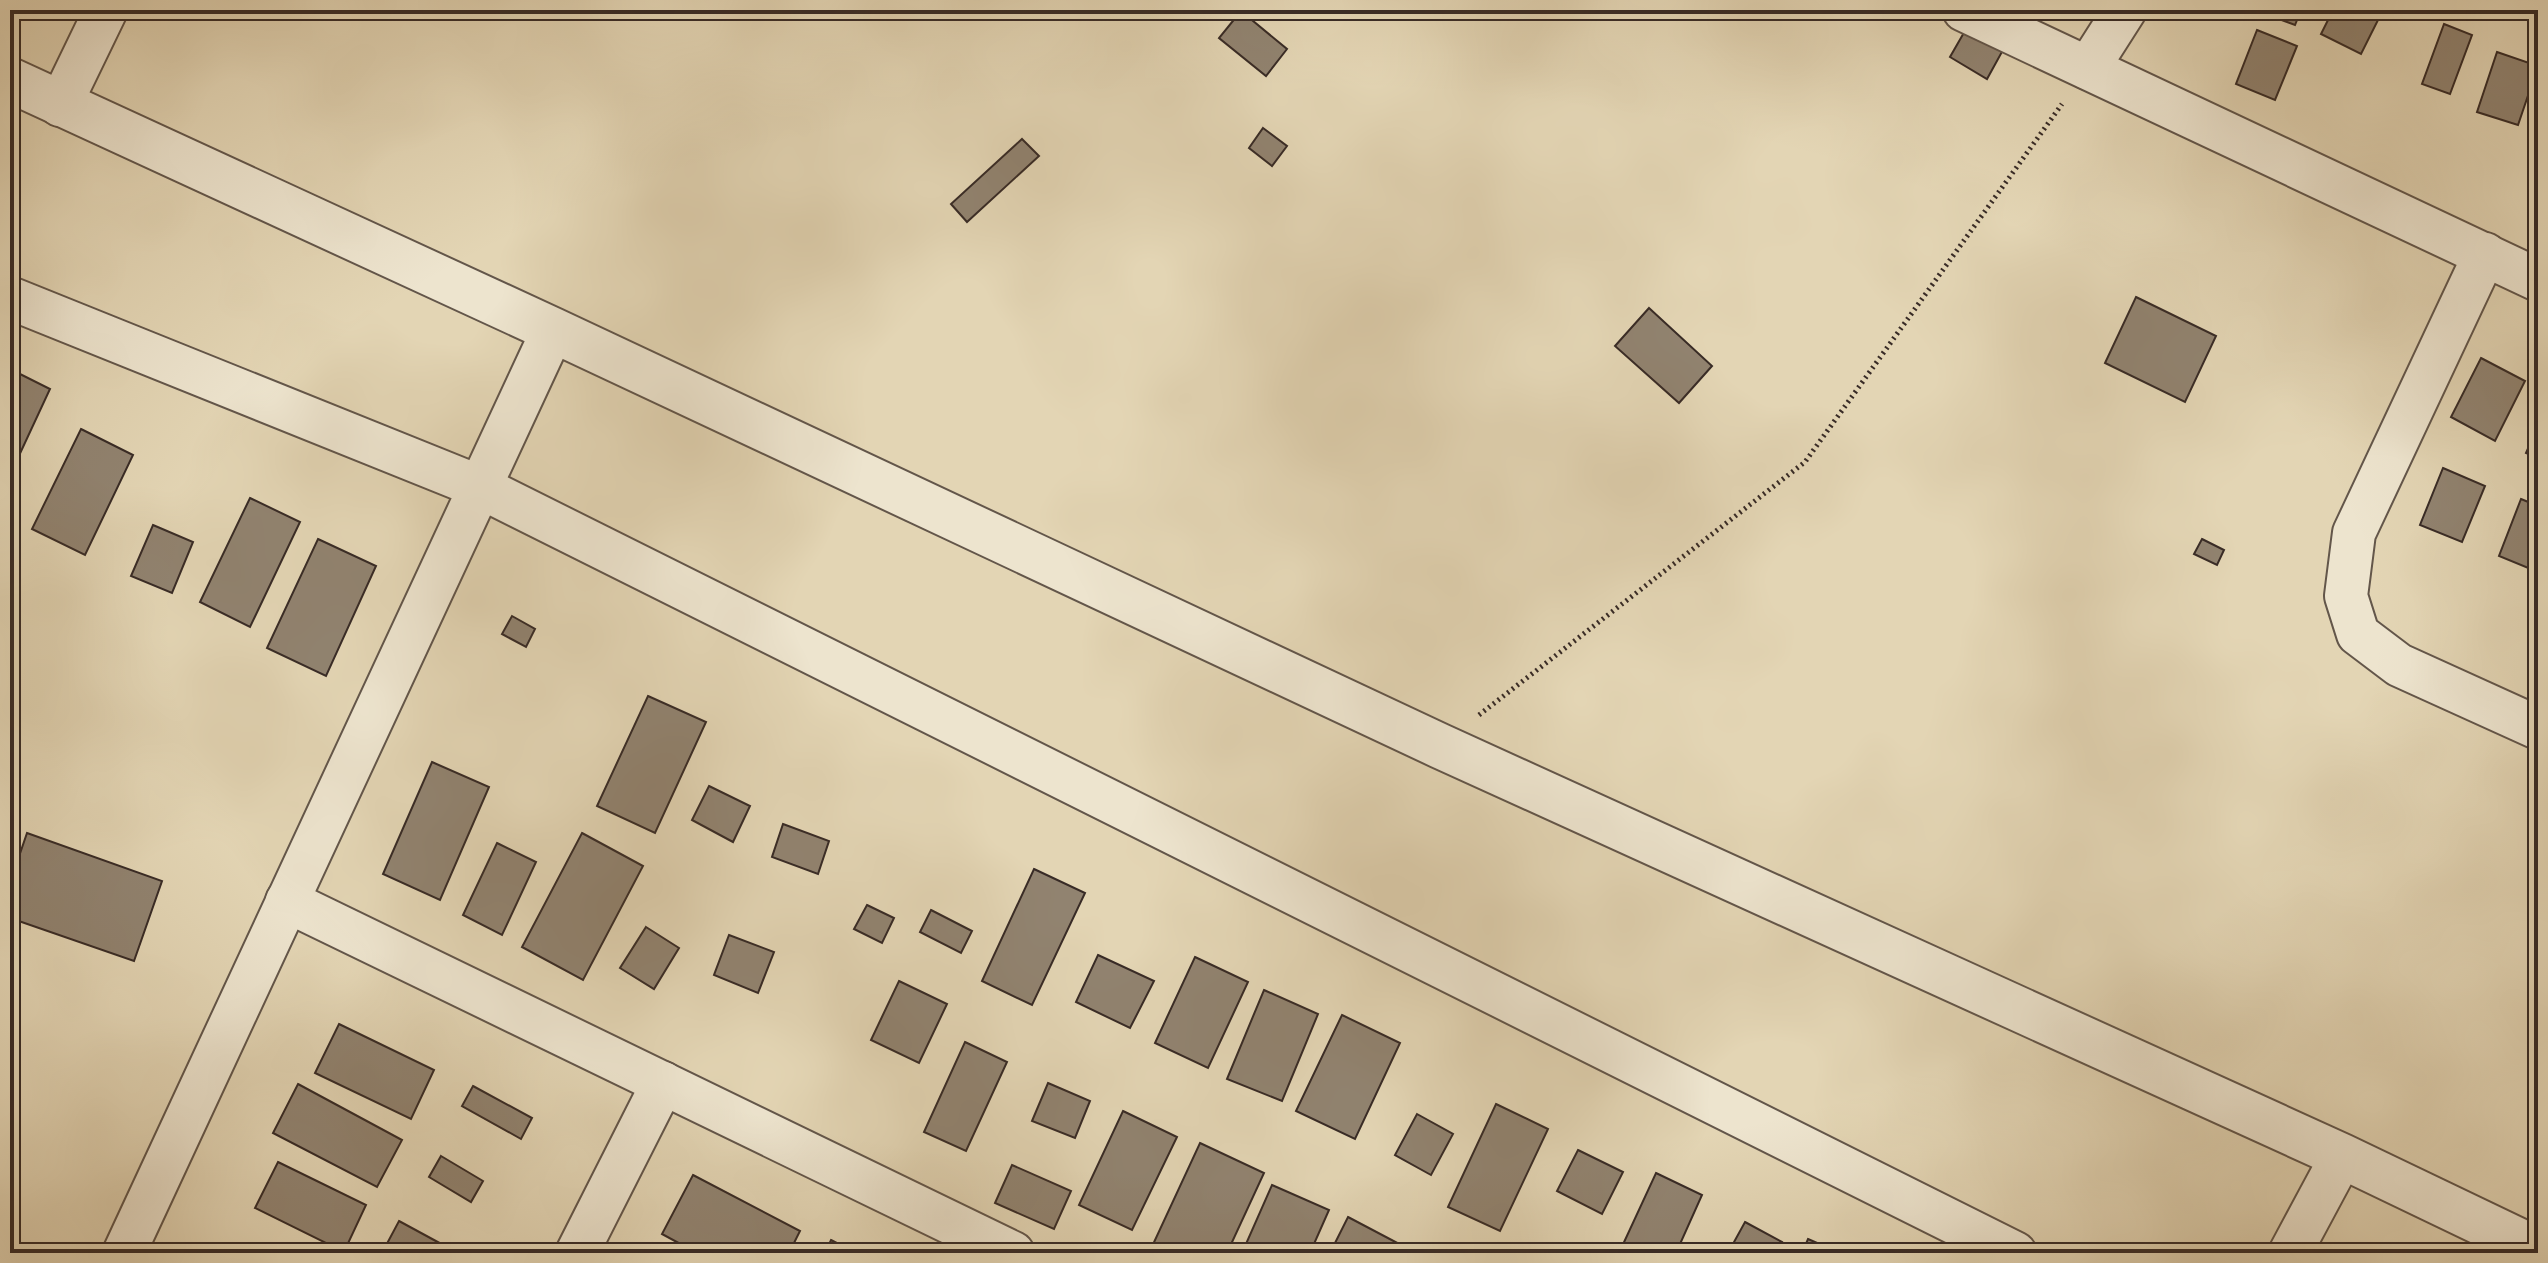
<svg xmlns="http://www.w3.org/2000/svg" width="2548" height="1263" font-family="'Gentium Book Plus',serif">
  <style>
    .building { fill: #918370; stroke: #382b26; stroke-width: 2 }
    .lines { fill: none; stroke-linecap: round; stroke-linejoin: round }
    .minor-casing { stroke: #63564a; stroke-width: 46 }
    .tertiary-casing { stroke: #63564a; stroke-width: 48 }
    .path { stroke: #382b26; stroke-width: 5; stroke-dasharray: 2 4; stroke-linecap: butt }
    .minor { stroke: #ede4ce; stroke-width: 42 }
    .tertiary { stroke: #ede4ce; stroke-width: 44 }
  </style>
  <rect width="100%" height="100%" fill="#e3d5b4"/>
  <filter id="stains"><feTurbulence type="fractalNoise" baseFrequency=".0025" numOctaves="4"/><feColorMatrix values="0 0 0 0 .2 0 0 0 0 .09 0 0 0 0 .02 0 0 0 .5 -.17"/></filter>
  <radialGradient id="worn" r=".72"><stop offset=".6" stop-color="#630" stop-opacity="0"/><stop offset="1" stop-color="#630" stop-opacity=".3"/></radialGradient>
  <!-- building -->
  <g class="building">
    <path d="M2255 10H2301L2295 25Z"/>
    <path d="M2333 10H2383L2361 54 2321 34Z"/>
    <path d="M1241 11 1287 49 1266 76 1219 38Z"/>
    <path d="M2444 24 2472 35 2450 94 2422 84Z"/>
    <path d="M1966 29 2003 50 1987 79 1950 57Z"/>
    <path d="M2257 30 2297 46 2275 100 2236 84Z"/>
    <path d="M2497 52 2538 66 2518 125 2477 112Z"/>
    <path d="M1263 128 1287 146 1272 166 1249 148Z"/>
    <path d="M1022 139 1039 156 967 222 951 204Z"/>
    <path d="M2136 297 2216 336 2185 402 2105 363Z"/>
    <path d="M1649 308 1712 366 1679 403 1615 346Z"/>
    <path d="M2481 358 2525 381 2495 441 2451 417Z"/>
    <path d="M10 369 50 389 10 475Z"/>
    <path d="M2538 426V458L2526 453Z"/>
    <path d="M81 429 133 455 85 555 32 529Z"/>
    <path d="M2443 468 2485 486 2462 542 2420 525Z"/>
    <path d="M250 498 300 522 250 627 200 602Z"/>
    <path d="M2521 499 2538 506V572L2499 556Z"/>
    <path d="M153 525 193 542 172 593 131 576Z"/>
    <path d="M318 539 376 566 326 676 267 648Z"/>
    <path d="M2202 539 2224 550 2217 565 2194 554Z"/>
    <path d="M512 616 535 629 526 647 502 634Z"/>
    <path d="M648 696 706 722 655 833 597 806Z"/>
    <path d="M432 762 489 787 440 900 383 874Z"/>
    <path d="M709 786 750 806 733 842 692 820Z"/>
    <path d="M783 824 829 841 818 874 772 857Z"/>
    <path d="M27 833 162 881 134 961 10 918V883Z"/>
    <path d="M582 833 643 866 583 980 522 947Z"/>
    <path d="M497 843 536 862 502 935 463 915Z"/>
    <path d="M1034 869 1085 893 1032 1005 982 981Z"/>
    <path d="M867 905 894 918 882 943 854 929Z"/>
    <path d="M931 910 972 931 961 953 920 932Z"/>
    <path d="M646 927 679 948 654 989 620 968Z"/>
    <path d="M729 935 774 952 758 993 714 975Z"/>
    <path d="M1098 955 1154 981 1130 1028 1076 1002Z"/>
    <path d="M1195 957 1248 982 1208 1068 1155 1043Z"/>
    <path d="M899 981 947 1004 919 1063 871 1040Z"/>
    <path d="M1264 990 1318 1014 1282 1101 1227 1079Z"/>
    <path d="M1342 1015 1400 1043 1355 1139 1296 1111Z"/>
    <path d="M339 1024 434 1070 411 1119 315 1073Z"/>
    <path d="M965 1042 1007 1062 966 1151 924 1132Z"/>
    <path d="M1048 1083 1090 1101 1075 1138 1032 1121Z"/>
    <path d="M298 1084 402 1140 377 1187 273 1133Z"/>
    <path d="M473 1086 532 1118 521 1139 462 1106Z"/>
    <path d="M1496 1104 1548 1129 1500 1231 1448 1207Z"/>
    <path d="M1123 1111 1177 1137 1132 1230 1079 1205Z"/>
    <path d="M1417 1114 1453 1134 1431 1175 1395 1155Z"/>
    <path d="M1200 1143 1264 1173 1227 1253H1149Z"/>
    <path d="M1578 1150 1623 1172 1602 1214 1557 1191Z"/>
    <path d="M441 1156 483 1181 471 1202 429 1177Z"/>
    <path d="M278 1162 366 1205 344 1252 255 1208Z"/>
    <path d="M1012 1165 1071 1191 1054 1229 995 1203Z"/>
    <path d="M1656 1173 1702 1195 1676 1253H1619Z"/>
    <path d="M693 1175 800 1231 789 1253H697L662 1234Z"/>
    <path d="M1272 1185 1329 1210 1310 1253H1242Z"/>
    <path d="M1348 1217 1405 1247 1402 1253H1330Z"/>
    <path d="M399 1221 458 1253H382Z"/>
    <path d="M1745 1222 1782 1242 1776 1253H1728Z"/>
    <path d="M1808 1239 1840 1253H1802Z"/>
    <path d="M831 1240 856 1253H825Z"/>
    <path d="M654 1245 669 1253H650Z"/>
  </g>
  <g class="lines">
    <!-- minor casing -->
    <g class="minor-casing">
      <g id="minor">
        <path d="M1964 10 2538 280"/>
        <path d="M2088 68 2125 10"/>
        <path d="M60 105 106 10"/>
        <path d="M2485 254 2354 533 2346 596 2358 634 2399 665 2538 728"/>
        <path d="M10 298 480 487 2015 1253"/>
        <path d="M287 901 1013 1253"/>
        <path d="M124 1253 553 330"/>
        <path d="M577 1253 663 1083"/>
        <path d="M2290 1253 2342 1156"/>
      </g>
    </g>
    <!-- tertiary casing -->
    <g class="tertiary-casing">
      <path id="tertiary" d="M10 80 553 330 1440 746 2342 1156 2538 1250"/>
    </g>
    <!-- path -->
    <path class="path" d="M1479 715 1805 462 2062 104"/>
    <!-- minor -->
    <use href="#minor" class="minor"/>
    <!-- tertiary -->
    <use href="#tertiary" class="tertiary"/>
  </g>
  <!-- margin -->
  <rect width="2548" height="1263" fill="none" stroke="#e3d5b4" stroke-width="40"/>
  <rect x="12" y="12" width="2524" height="1239" fill="none" stroke="#382b26" stroke-width="4"/>
  <rect x="20" y="20" width="2508" height="1223" fill="none" stroke="#382b26" stroke-width="2"/>
  <rect width="100%" height="100%" filter="url(#stains)"/>
  <rect width="100%" height="100%" fill="url(#worn)"/>
</svg>
